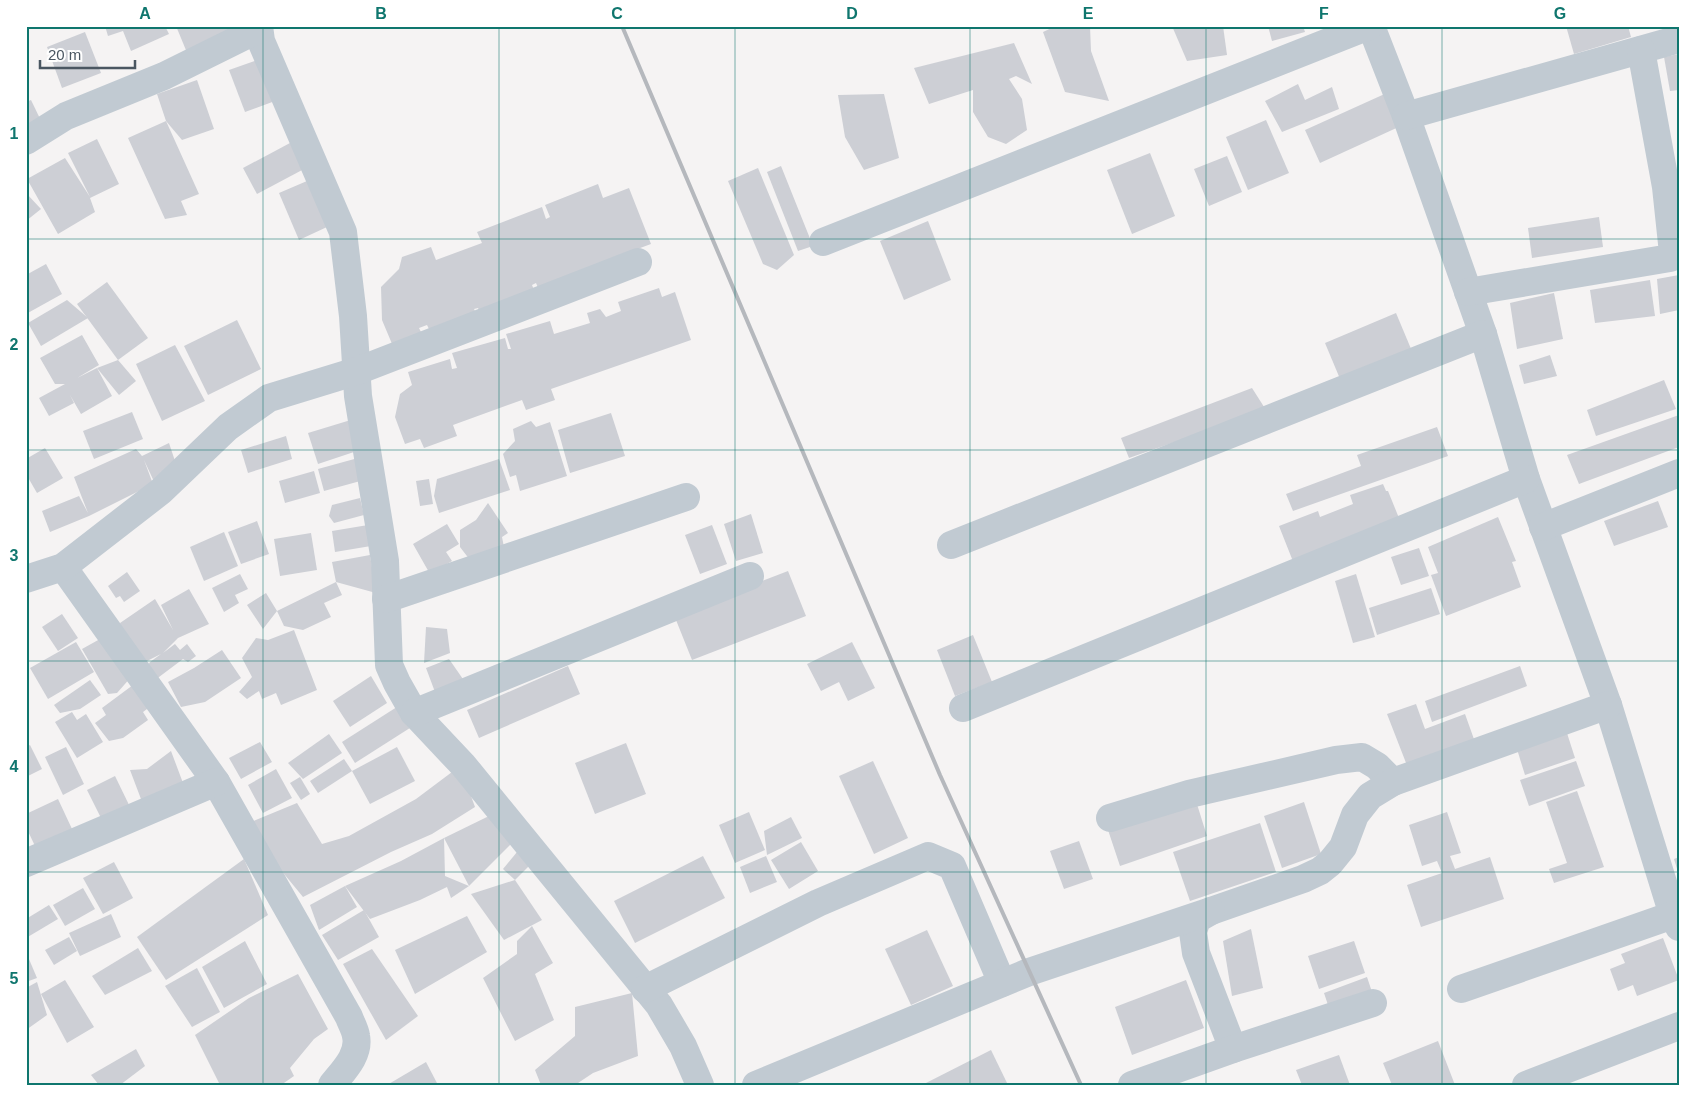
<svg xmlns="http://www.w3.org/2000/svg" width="1705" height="1111" font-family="Arial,sans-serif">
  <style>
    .building { fill: #cdcfd5 }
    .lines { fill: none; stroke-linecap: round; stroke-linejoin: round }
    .minor { stroke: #c1cad2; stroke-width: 28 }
    .rail { stroke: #b5b8bd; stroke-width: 4 }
    .grid { fill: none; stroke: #0f766e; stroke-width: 1; stroke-opacity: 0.55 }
    .neatline { fill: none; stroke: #0f766e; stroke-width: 2 }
    .grid-label { font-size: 16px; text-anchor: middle; font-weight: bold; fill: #0f766e }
  </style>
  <rect width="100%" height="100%" fill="#f5f3f3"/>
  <!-- building -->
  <g class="building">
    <path d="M105 26H165L169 34 131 51 123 31 108 36Z"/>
    <path d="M176 26H252L188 55Z"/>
    <path d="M1056 26H1090L1091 51 1109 101 1065 92 1043 32Z"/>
    <path d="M1172 26H1223L1227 55 1187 61Z"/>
    <path d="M1268 26H1303L1305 32 1272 41Z"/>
    <path d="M1566 26H1628L1631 37 1574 54Z"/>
    <path d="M85 32 101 73 62 88 47 47Z"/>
    <path d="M1014 43 1032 84 1016 76 1009 79 1022 99 1027 130 1006 144 988 137 973 112V90L929 104 914 68Z"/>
    <path d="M1679 54V90L1670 91 1664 57Z"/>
    <path d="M260 59 275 101 245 112 229 70Z"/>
    <path d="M197 80 214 129 182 140 166 121 157 94Z"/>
    <path d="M1298 84 1305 100 1332 87 1339 109 1282 132 1265 101Z"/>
    <path d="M1389 92 1403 125 1320 163 1305 130Z"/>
    <path d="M884 94 899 158 864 170 845 137 838 95Z"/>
    <path d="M31 100 45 129 26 137V102Z"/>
    <path d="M1266 120 1289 173 1248 190 1226 137Z"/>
    <path d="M166 121 199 194 181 201 187 215 165 219 128 138Z"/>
    <path d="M97 139 119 184 90 198 95 212 58 234 27 179 65 158 90 197 68 153Z"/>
    <path d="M290 143 304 169 257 194 243 168Z"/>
    <path d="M1150 153 1175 216 1132 234 1107 170Z"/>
    <path d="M1227 156 1242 192 1209 206 1194 169Z"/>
    <path d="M781 166 813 246 798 251 767 172Z"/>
    <path d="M758 168 794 255 777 270 763 264 728 181Z"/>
    <path d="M307 181 327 227 299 240 279 193Z"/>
    <path d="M598 184 603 198 629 188 651 244 632 251 542 297 536 283 532 285 536 295 483 318 478 308 474 309 478 317 433 337 427 325 419 328 424 338 395 351 382 320 381 287 399 269 402 257 431 247 436 260 482 243 477 232 542 207 546 219 550 217 545 205Z"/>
    <path d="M26 193 41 209 26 221Z"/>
    <path d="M1599 217 1603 247 1532 258 1528 228Z"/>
    <path d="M928 221 951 280 904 300 880 241Z"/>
    <path d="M46 264 62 294 26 314V275Z"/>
    <path d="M1679 275V310L1660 314 1657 279Z"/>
    <path d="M1650 280 1655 316 1595 323 1590 290Z"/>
    <path d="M107 282 148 338 118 360 77 304Z"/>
    <path d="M659 288 662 297 675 292 691 340 551 389 555 400 526 410 522 400 453 425 457 436 424 448 420 439 405 444 395 417 400 394 412 385 408 372 450 359 452 369 457 368 452 353 505 338 508 349H511L506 334 550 321 554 334 590 323 587 313 600 309 606 317 621 311 618 302Z"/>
    <path d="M1554 293 1563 339 1517 349 1510 303Z"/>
    <path d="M67 300 88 318 41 346 28 323Z"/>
    <path d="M1396 313 1414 356 1343 386 1325 343Z"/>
    <path d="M237 320 261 369 208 395 184 346Z"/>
    <path d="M82 335 99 365 77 378 97 368 112 396 81 414 70 395 74 403 49 416 39 398 65 384H55L40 358Z"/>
    <path d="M175 345 205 401 162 421 136 364Z"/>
    <path d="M1550 355 1557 376 1524 384 1519 365Z"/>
    <path d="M118 360 136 381 119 395 97 368Z"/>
    <path d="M1664 380 1676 409 1596 436 1587 410Z"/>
    <path d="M1252 388 1266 410 1129 458 1121 438Z"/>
    <path d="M132 412 143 439 94 459 83 431Z"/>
    <path d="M611 413 625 456 570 473 558 430Z"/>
    <path d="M1679 415V447L1579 484 1567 455Z"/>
    <path d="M354 419 357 451 318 464 308 433Z"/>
    <path d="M531 421 536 427 550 422 567 476 520 491 516 475 510 477 503 454 515 441 513 429Z"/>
    <path d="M1437 427 1448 456 1293 511 1286 494 1361 466 1357 455Z"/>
    <path d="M286 436 292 459 248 473 241 450Z"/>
    <path d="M169 443 178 470 157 488 144 460 153 484 89 516 50 532 42 511 79 496 88 513 74 477 136 449 142 456Z"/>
    <path d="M45 448 63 478 37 493 26 474V459Z"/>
    <path d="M358 458 364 480 324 491 318 469Z"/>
    <path d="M499 459 510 490 439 513 434 496 437 479Z"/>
    <path d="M314 471 320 493 285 503 279 481Z"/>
    <path d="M429 479 433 504 420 506 416 481Z"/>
    <path d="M1383 484 1386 491H1388L1401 523 1296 569 1279 526 1318 511 1320 517 1353 504 1350 495Z"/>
    <path d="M360 498 364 515 334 523 329 516 332 505Z"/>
    <path d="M1658 501 1668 527 1614 546 1604 521Z"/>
    <path d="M488 503 508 533 502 537 504 547 470 560 460 547V530L476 520Z"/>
    <path d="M751 514 763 553 736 561 724 524Z"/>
    <path d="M1498 517 1516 561 1512 562 1521 587 1446 616 1431 575 1438 573 1428 547Z"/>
    <path d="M257 521 269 554 241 564 228 532Z"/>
    <path d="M447 524 459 544 446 552 452 561 430 574 413 544Z"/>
    <path d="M368 525 371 546 335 552 332 531Z"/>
    <path d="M712 525 727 564 700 574 685 535Z"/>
    <path d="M224 532 238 566 204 581 190 547Z"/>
    <path d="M311 533 317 570 280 576 274 539Z"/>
    <path d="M1419 548 1429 576 1401 585 1391 557Z"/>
    <path d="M370 555 376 593 336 582 342 595 324 603 331 617 303 630 284 626 277 611 263 629 247 605 266 593 277 611 336 582 332 562Z"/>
    <path d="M788 571 806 616 692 660 674 615Z"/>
    <path d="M127 572 140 591 124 602 120 596 116 598 108 586Z"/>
    <path d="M240 574 248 589 235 595 239 603 224 612 212 588Z"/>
    <path d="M1356 574 1375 637 1353 643 1335 581Z"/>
    <path d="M1431 588 1440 614 1377 635 1369 608Z"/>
    <path d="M189 589 209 624 178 638 163 653 175 644 180 650 187 644 196 656 188 662 183 659 155 680 146 669 150 662 161 654 143 663 123 641 120 623 155 599 173 630 161 605Z"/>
    <path d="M62 614 78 638 58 651 42 627Z"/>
    <path d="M426 627 447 629 450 653 424 663Z"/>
    <path d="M294 630 317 690 281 705 276 693 262 699 259 691 247 699 239 692 252 677 242 658 256 638 268 640Z"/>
    <path d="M109 634 132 676 117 693 108 694 82 649Z"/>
    <path d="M973 635 992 682 955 696 937 650Z"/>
    <path d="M76 642 94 672 48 699 30 668Z"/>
    <path d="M852 642 875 688 848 701 839 682 821 691 807 664Z"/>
    <path d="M222 650 241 678 205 702 181 707 168 682 194 668Z"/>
    <path d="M449 659 465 682 438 700 426 668Z"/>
    <path d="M568 666 580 694 479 738 467 710Z"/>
    <path d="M1520 666 1527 686 1432 722 1425 701Z"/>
    <path d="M371 676 387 703 350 727 333 701Z"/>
    <path d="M90 680 101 695 80 709 60 713 54 705Z"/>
    <path d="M133 685 155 703 143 712 148 720 123 738 109 741 95 723 106 715 102 708Z"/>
    <path d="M1416 704 1425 729 1465 714 1475 742 1408 768 1387 714Z"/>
    <path d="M400 705 413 726 355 763 342 742Z"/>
    <path d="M72 712 77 720 86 714 103 742 77 758 55 722Z"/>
    <path d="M1566 730 1575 758 1525 775 1516 746Z"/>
    <path d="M329 734 342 753 303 779 288 763Z"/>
    <path d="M260 742 272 762 241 779 229 758Z"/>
    <path d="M626 743 646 794 595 814 575 763Z"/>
    <path d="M30 745 42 769 26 777V747Z"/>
    <path d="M66 747 84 784 63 795 45 757Z"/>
    <path d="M397 747 415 781 370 804 352 771Z"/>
    <path d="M171 751 186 791 144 807 130 770 147 769Z"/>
    <path d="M344 759 352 771 318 793 310 781Z"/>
    <path d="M873 761 908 838 874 854 839 776Z"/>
    <path d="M1576 761 1585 786 1529 806 1520 780Z"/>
    <path d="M460 766 475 807 432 834 391 852 303 897 244 825 297 803 322 844 349 836 416 799Z"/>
    <path d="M276 769 292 798 263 813 248 785Z"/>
    <path d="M115 776 131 809 103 822 87 790Z"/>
    <path d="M300 777 310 794 301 800 290 783Z"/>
    <path d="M1577 791 1604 867 1554 883 1549 869 1567 863 1546 802Z"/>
    <path d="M1195 798 1207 836 1120 866 1107 827Z"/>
    <path d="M58 799 72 829 35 846 26 827V814Z"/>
    <path d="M1304 802 1321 854 1282 868 1264 816Z"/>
    <path d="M749 812 765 850 735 863 719 825Z"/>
    <path d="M1447 812 1461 853 1450 856 1455 869 1490 857 1504 899 1421 927 1407 885 1442 873 1437 861 1422 866 1409 825Z"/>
    <path d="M489 816 512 843 469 886 444 838Z"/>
    <path d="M791 817 802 838 767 855 764 831Z"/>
    <path d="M1260 823 1276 872 1190 901 1173 852Z"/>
    <path d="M444 838 445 876 469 886 451 898 447 887 420 900 370 919 345 886 401 861Z"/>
    <path d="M1079 841 1093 879 1064 889 1050 851Z"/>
    <path d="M801 842 818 871 789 889 771 860Z"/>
    <path d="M517 852 529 866 515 880 503 869Z"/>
    <path d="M703 856 725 898 635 943 614 901Z"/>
    <path d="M766 856 777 882 750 893 740 867Z"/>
    <path d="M1679 857V872H1678L1674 859Z"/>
    <path d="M244 859 268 915 166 980 137 937Z"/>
    <path d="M114 862 133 898 103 914 83 878Z"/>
    <path d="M515 880 542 920 504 940 471 894Z"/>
    <path d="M345 886 357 907 319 930 310 905Z"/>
    <path d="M83 888 95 909 65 926 53 905Z"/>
    <path d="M49 905 58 919 26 938V919Z"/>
    <path d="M364 910 379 937 338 960 322 935Z"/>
    <path d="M111 914 121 937 80 956 69 933Z"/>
    <path d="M467 916 487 952 415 994 395 950Z"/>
    <path d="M532 926 553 963 535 974 554 1020 515 1041 483 978 517 954V941Z"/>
    <path d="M1251 929 1263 988 1232 996 1223 941Z"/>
    <path d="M927 930 953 986 911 1005 885 949Z"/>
    <path d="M69 937 77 951 54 965 45 950Z"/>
    <path d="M1663 938 1679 980 1637 996 1633 985 1618 991 1610 969 1625 963 1621 954Z"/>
    <path d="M245 941 267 984 224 1008 202 967Z"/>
    <path d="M1354 941 1365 973 1319 989 1308 956Z"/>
    <path d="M138 948 152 971 105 995 92 976Z"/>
    <path d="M372 949 418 1016 386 1040 343 964Z"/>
    <path d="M26 952 37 978 26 982Z"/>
    <path d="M197 968 220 1012 192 1027 165 986Z"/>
    <path d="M298 974 328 1029 314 1039 290 1068 294 1076 281 1085H220L195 1035 249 998Z"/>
    <path d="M1367 977 1373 995 1330 1011 1324 993Z"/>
    <path d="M65 980 94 1027 67 1043 41 994Z"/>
    <path d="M1186 980 1204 1028 1132 1055 1115 1007Z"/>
    <path d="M37 982 47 1015 26 1030V988Z"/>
    <path d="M632 993 638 1056 593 1073 575 1085H541L535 1070 575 1036V1007Z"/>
    <path d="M1438 1041 1455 1085H1392L1383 1063Z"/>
    <path d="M136 1049 145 1066 120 1085H99L91 1075Z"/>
    <path d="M991 1050 1008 1085H922Z"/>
    <path d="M1339 1055 1350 1085H1302L1296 1070Z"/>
    <path d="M426 1062 438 1085H387Z"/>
  </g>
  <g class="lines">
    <!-- minor -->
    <g class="minor">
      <path d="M259 26 261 41 343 232 353 316 358 396 385 561 389 665 397 683 414 713 463 765 659 1005 683 1046 700 1085"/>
      <path d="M1371 26 1406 116 1483 334 1526 479 1608 705 1673 915 1679 927"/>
      <path d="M1406 116 1679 39"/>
      <path d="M26 141 66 116 164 76 259 29"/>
      <path d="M823 242 1369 26"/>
      <path d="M1468 292 1670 258 1673 253 1666 187 1641 50"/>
      <path d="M1543 527 1679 473"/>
      <path d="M951 545 1483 334"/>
      <path d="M63 567 216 782 349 1017C351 1023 355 1029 356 1036 360 1055 343 1071 332 1085"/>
      <path d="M26 579 63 567 161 491 228 427 269 398 357 371 638 262"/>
      <path d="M386 599 686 497"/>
      <path d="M963 708 1526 479"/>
      <path d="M414 713 750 576"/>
      <path d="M1110 818 1189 794 1336 760 1362 757 1377 766 1393 782"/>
      <path d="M26 863 216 782"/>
      <path d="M645 989 818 903 928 856 952 866 1002 983"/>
      <path d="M1461 989 1673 915"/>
      <path d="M1233 1049 1196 953 1193 932 1197 919 1211 911 1303 879 1320 871 1330 863 1343 847 1355 815 1370 796 1393 782 1608 705"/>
      <path d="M756 1085 1029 972 1211 911"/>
      <path d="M1132 1085 1233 1049 1373 1003"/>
      <path d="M1526 1085 1679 1026"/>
    </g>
    <!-- rail -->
    <path class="rail" d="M622 26 940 775 1081 1085"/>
  </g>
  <!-- grid -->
  <path class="grid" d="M263 26V1085M499 26V1085M735 26V1085M970 26V1085M1206 26V1085M1442 26V1085M26 239H1679M26 450H1679M26 661H1679M26 872H1679"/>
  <!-- border -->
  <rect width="1705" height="1111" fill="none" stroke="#ffffff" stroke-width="55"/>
  <!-- scale -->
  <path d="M40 60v8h95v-8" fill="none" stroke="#4a5661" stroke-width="2.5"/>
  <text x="48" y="60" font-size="15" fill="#4a5661" stroke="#ffffff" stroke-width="4" paint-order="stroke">20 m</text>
  <rect x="28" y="28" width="1650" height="1056" class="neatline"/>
  <g class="grid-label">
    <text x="145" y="19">A</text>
    <text x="381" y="19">B</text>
    <text x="617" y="19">C</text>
    <text x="852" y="19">D</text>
    <text x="1088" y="19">E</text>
    <text x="1324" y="19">F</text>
    <text x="1560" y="19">G</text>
    <text x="14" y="139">1</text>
    <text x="14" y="350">2</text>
    <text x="14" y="561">3</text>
    <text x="14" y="772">4</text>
    <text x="14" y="984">5</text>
  </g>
</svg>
